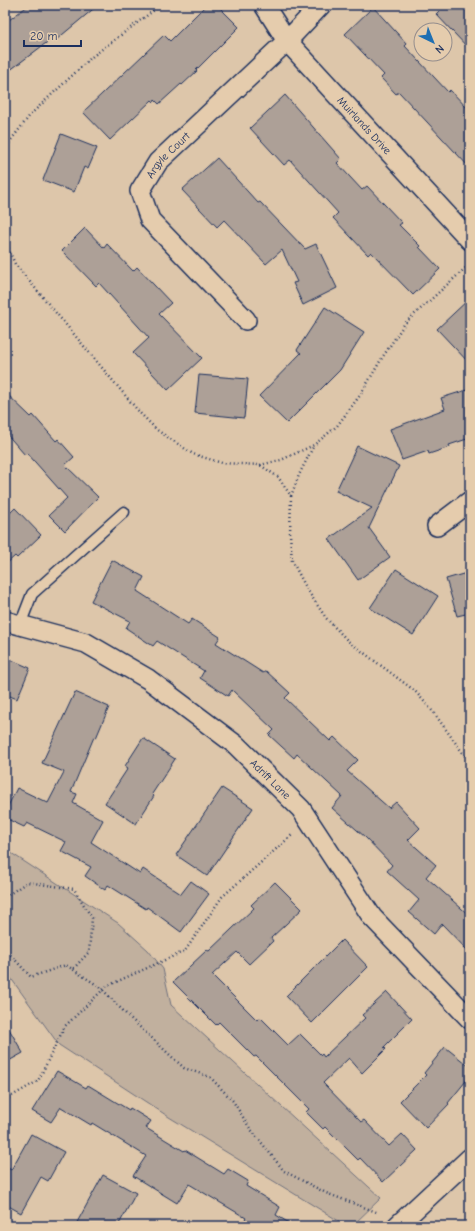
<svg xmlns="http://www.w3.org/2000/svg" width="475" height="1231" font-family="'Comic Neue',sans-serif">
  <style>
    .green { fill: #c1b09e; stroke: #6e707e }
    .building { fill: #ada097; stroke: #1b2f5e }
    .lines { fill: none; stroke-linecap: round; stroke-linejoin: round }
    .service-casing { stroke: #1b2f5e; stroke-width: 13 }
    .minor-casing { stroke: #1b2f5e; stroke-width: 22 }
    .path { stroke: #1b2f5e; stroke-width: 2.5; stroke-dasharray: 1 3; stroke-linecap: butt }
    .service { stroke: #e5ccad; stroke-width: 10 }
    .minor { stroke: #e5ccad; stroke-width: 19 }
    .labels { text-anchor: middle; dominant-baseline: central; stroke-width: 3; stroke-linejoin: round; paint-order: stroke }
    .street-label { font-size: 11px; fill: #1b2f5e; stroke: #e5ccad }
  </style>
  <rect width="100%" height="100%" fill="#ddc6aa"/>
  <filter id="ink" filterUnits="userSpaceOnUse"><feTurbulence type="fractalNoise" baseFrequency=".025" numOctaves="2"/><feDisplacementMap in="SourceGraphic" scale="8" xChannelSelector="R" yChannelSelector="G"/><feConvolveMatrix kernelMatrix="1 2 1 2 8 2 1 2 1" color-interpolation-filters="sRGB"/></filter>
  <g filter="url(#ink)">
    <!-- green -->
    <path class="green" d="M5 849 118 923 148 950 163 969 171 1005 381 1198 352 1226H347L169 1117 59 1045 5 970Z"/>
    <!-- building -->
    <g class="building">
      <path d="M29 5H98L56 40 54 37 5 74V23Z"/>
      <path d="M206 5H217L239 27 196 70 197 71 182 85 181 84 159 104 155 100 154 102 152 100 110 140 83 112 164 35 170 41Z"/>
      <path d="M445 5H470V50L436 14Z"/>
      <path d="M373 7 407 44 405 46 448 92 450 90 470 111V168L399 92 396 94 381 78 384 75 345 34Z"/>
      <path d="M285 95 341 159 337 163 362 190 367 186 402 223 399 225 420 246 419 247 440 269 413 295 371 252 368 255 333 218 338 213 290 160 284 165 250 128Z"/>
      <path d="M61 134 97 148 88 169 84 167 74 192 43 180Z"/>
      <path d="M217 158 258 203 260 202 305 249 316 244 337 288 303 305 293 283 297 282 282 250 266 264 224 220 217 227 182 190Z"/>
      <path d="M85 228 104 248 107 244 133 271 137 267 171 303 159 314 202 358 168 390 133 353 149 338 99 283 96 286 62 251Z"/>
      <path d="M470 298V364L437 329Z"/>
      <path d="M325 307 364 332 340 370 287 423 259 396 301 353 297 350Z"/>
      <path d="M199 375 248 379 244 418 195 413Z"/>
      <path d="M470 389V438L449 445 450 447 429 454 428 451 402 460 390 429 445 409 441 398Z"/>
      <path d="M5 392 31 417 33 415 56 441 58 439 74 457 65 465 98 497 65 531 49 515 67 498 27 453 25 455 5 432Z"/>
      <path d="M357 446 399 466 369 528 390 557 358 580 329 539 372 508 336 491Z"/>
      <path d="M15 508 41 535 17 558 15 556 5 565V518Z"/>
      <path d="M112 560 144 577 137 591 188 624 192 619 220 637 216 643 263 673 266 671 290 693 285 698 330 741 334 737 358 760 347 771 389 808 396 802 420 828 408 840 436 865 426 877 470 916V953L442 924 434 934 409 912 419 900 387 871 392 865 365 837 332 808 342 796 297 754 294 758 269 735 274 730 232 690 228 696 200 678 204 671 157 641 153 646 126 628 130 621 91 601Z"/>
      <path d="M396 569 438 596 413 635 370 608Z"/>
      <path d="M470 572V613L457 616 446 579Z"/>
      <path d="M5 657 30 668 17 699 5 694Z"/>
      <path d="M75 692 109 707 96 738 94 737 71 792 77 794 73 803 103 820 91 842 140 874 143 869 181 894 191 881 209 894 181 932 147 907 146 909 108 885 105 890 85 876 91 867 61 851 66 842 27 823 24 827 5 818V812L17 788 48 803 64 772 42 763Z"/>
      <path d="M143 738 175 759 152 794 154 796 136 824 105 803 128 768 125 766Z"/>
      <path d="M222 788 253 808 207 876 176 855Z"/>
      <path d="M275 882 302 909 271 938 273 941 249 964 237 952 212 975 257 1020 260 1017 288 1045 300 1034 321 1055 322 1054 324 1057 365 1018 362 1015 387 992 412 1019 384 1047 386 1049 362 1073 349 1058 323 1083 361 1122 364 1120 389 1146 402 1134 417 1150 383 1182 360 1158 358 1160 325 1127 323 1129 306 1112 309 1109 256 1056 254 1057 219 1022 216 1025 173 982 207 950 209 951 254 908 251 905Z"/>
      <path d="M342 940 368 967 312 1023 286 996Z"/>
      <path d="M5 1022 23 1053 5 1063Z"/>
      <path d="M445 1047 470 1067V1076L448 1103 449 1104 426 1128 400 1101 426 1075 424 1073Z"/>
      <path d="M57 1071 86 1088 88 1085 129 1110 130 1108 151 1121 146 1128 184 1151 185 1150 224 1174 228 1169 248 1181 246 1186 280 1207 276 1215 294 1226H240L246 1218 189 1184 177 1203 133 1176 146 1156 92 1123 91 1125 61 1107 51 1122 32 1111Z"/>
      <path d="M31 1134 64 1152 48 1181 41 1177 21 1213 5 1204V1166L11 1170Z"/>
      <path d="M103 1175 136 1193 118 1226H75Z"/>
    </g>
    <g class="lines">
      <!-- service casing -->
      <g class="service-casing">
        <path id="service" d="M20 625 32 594 124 512"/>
      </g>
      <!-- minor casing -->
      <g class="minor-casing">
        <g id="minor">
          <path id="s1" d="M264 5 287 41 470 240"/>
          <path id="s2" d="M246 320 150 220 140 191 158 162 287 41 321 5"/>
          <path d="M437 526 470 501"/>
          <path id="s3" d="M5 621 86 643 148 679 236 745 301 809 372 917 470 1019"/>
          <path d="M397 1226 470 1158"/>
        </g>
      </g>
      <!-- path -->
      <g class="path">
        <path d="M5 150 11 140 31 114 93 56 161 5"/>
        <path d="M5 241 15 264 140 413 157 430 193 454 222 463 260 465 278 477 291 496 290 534 292 561 308 591 326 618 348 641 415 691 434 713 470 763"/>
        <path d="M260 465 281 460 314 445 337 426 361 394 382 358 405 323 470 264"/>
        <path d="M291 496 299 475 314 445"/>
        <path d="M5 897 27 882 74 889 92 918 89 952 73 969"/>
        <path d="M5 949 31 977 66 965 100 987 129 1017 184 1068 210 1077 233 1101 249 1127 284 1171 326 1193 379 1213"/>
        <path d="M5 1100 38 1081 65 1026 107 986 185 951 222 897 292 835"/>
      </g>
      <!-- service -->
      <use href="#service" class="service"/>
      <!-- minor -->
      <use href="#minor" class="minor"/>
    </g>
  </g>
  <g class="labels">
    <!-- street labels -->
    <g class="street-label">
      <text stroke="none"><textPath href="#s1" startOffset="157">Muirlands Drive</textPath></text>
      <text stroke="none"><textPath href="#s2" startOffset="215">Argyle Court</textPath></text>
      <text stroke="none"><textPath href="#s3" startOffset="314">Adrift Lane</textPath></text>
    </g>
  </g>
  <!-- margin -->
  <rect width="475" height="1231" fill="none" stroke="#e5ccad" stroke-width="20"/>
  <rect x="10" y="10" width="455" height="1211" fill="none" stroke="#1b2f5e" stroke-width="1.5" filter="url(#ink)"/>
  <!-- north arrow -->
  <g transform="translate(433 42) rotate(137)"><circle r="19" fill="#e5ccad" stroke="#948d8d"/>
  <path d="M0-3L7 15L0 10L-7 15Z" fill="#1f6fb2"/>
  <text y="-6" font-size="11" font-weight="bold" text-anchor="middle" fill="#1b2f5e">N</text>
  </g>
  <!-- scale -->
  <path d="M24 40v6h57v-6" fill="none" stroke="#1b2f5e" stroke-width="2"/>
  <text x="30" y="40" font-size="12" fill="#1b2f5e" stroke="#e5ccad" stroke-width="3" paint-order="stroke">20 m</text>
</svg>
